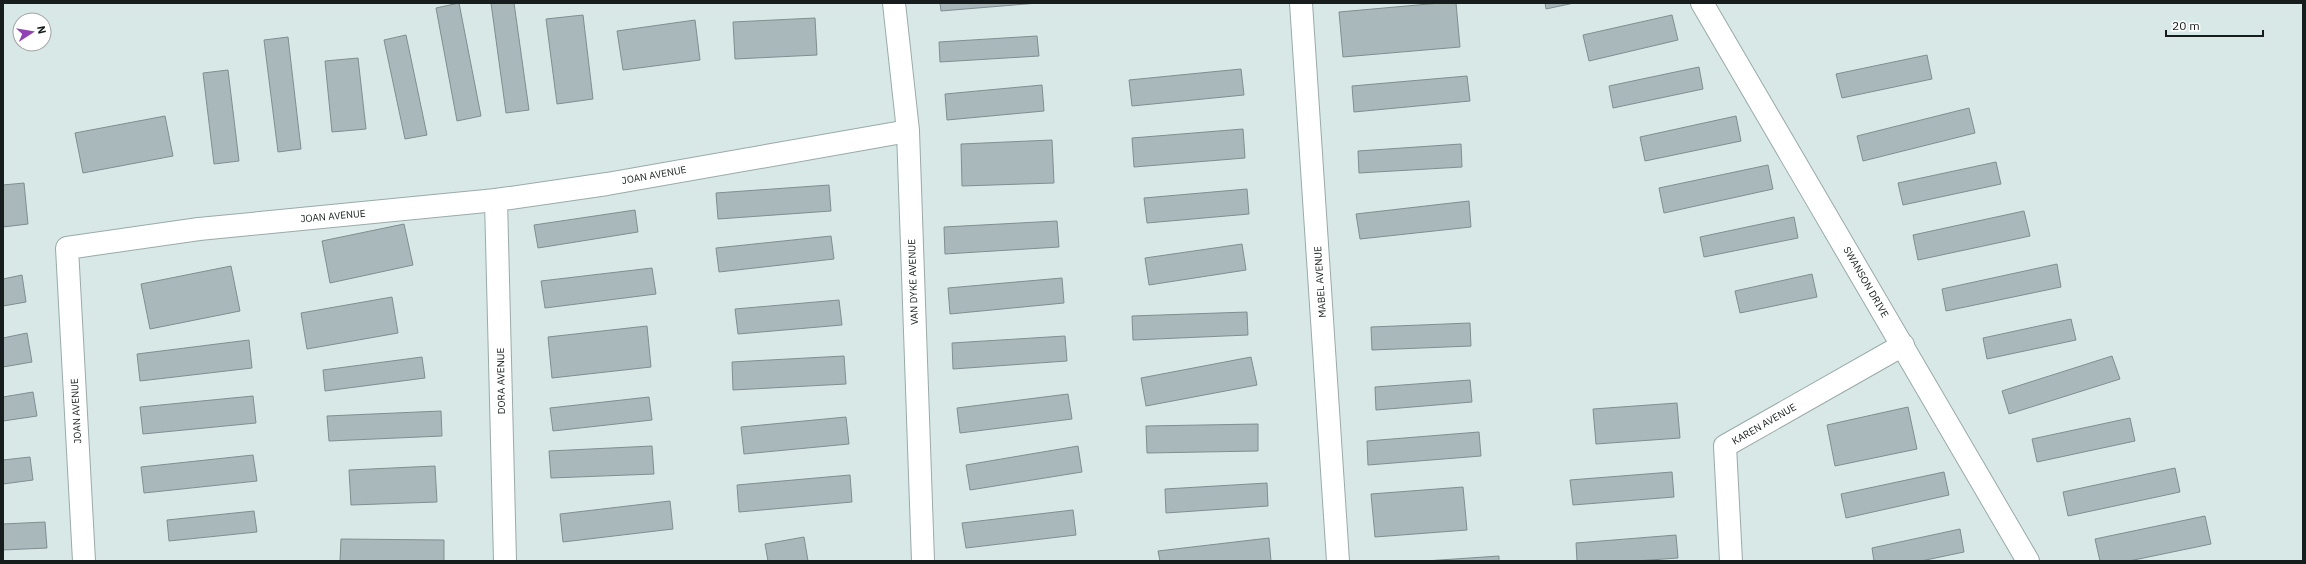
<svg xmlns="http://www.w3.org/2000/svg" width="2306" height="564" font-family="'IBM Plex Sans',sans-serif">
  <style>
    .building { fill: #a9b8bb; stroke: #808e92 }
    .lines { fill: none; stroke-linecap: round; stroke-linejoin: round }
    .minor-casing { stroke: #9aaaa8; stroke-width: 24 }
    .minor { stroke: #fff; stroke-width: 22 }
    .labels { text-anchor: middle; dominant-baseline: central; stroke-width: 3; stroke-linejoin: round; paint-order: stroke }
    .street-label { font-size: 10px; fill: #171d1c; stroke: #fff }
  </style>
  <rect width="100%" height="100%" fill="#d8e8e6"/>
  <!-- building -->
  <g class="building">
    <path d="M459 3 481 116 457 121 436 8Z"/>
    <path d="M491 3H514L529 110 506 113Z"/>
    <path d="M940 3H1038L941 11Z"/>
    <path d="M1440 3H1456L1460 47 1343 57 1339 12Z"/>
    <path d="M1545 3H1574L1546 9Z"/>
    <path d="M583 15 593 99 557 104 546 19Z"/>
    <path d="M1672 15 1678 40 1589 61 1583 35Z"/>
    <path d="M815 18 817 55 735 59 733 22Z"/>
    <path d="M695 20 700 60 623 70 617 31Z"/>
    <path d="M406 35 427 135 405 139 384 40Z"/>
    <path d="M1037 36 1039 56 940 62 939 42Z"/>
    <path d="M288 37 301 149 278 152 264 40Z"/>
    <path d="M1927 55 1932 79 1842 98 1836 74Z"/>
    <path d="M358 58 366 129 332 132 325 61Z"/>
    <path d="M1699 67 1703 89 1613 108 1609 86Z"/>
    <path d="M1241 69 1244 95 1132 106 1129 80Z"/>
    <path d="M228 70 239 161 214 164 203 73Z"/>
    <path d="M1467 76 1470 101 1354 112 1352 86Z"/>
    <path d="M1042 85 1044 111 947 120 945 94Z"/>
    <path d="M1969 108 1975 133 1863 161 1857 136Z"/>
    <path d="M165 116 173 156 83 173 75 133Z"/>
    <path d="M1736 116 1741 141 1645 161 1640 137Z"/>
    <path d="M1243 129 1245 158 1134 167 1132 138Z"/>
    <path d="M1052 140 1054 183 962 186 961 144Z"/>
    <path d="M1461 144 1462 167 1359 173 1358 151Z"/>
    <path d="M1996 162 2001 184 1903 205 1898 183Z"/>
    <path d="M1768 165 1773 189 1664 213 1659 188Z"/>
    <path d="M24 183 28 224 3 227V185Z"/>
    <path d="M829 185 831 211 718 219 716 193Z"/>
    <path d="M1247 189 1249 214 1147 223 1144 198Z"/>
    <path d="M1469 201 1471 227 1360 239 1356 214Z"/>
    <path d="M635 210 638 232 538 248 534 225Z"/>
    <path d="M2024 211 2030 236 1918 260 1913 235Z"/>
    <path d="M1794 217 1798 238 1704 257 1700 237Z"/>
    <path d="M1057 221 1059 247 945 254 944 227Z"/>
    <path d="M404 224 413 265 330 283 322 241Z"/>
    <path d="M831 236 834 259 719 272 716 248Z"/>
    <path d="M1242 244 1246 270 1149 285 1145 258Z"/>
    <path d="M2057 264 2061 287 1946 311 1942 289Z"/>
    <path d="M231 266 240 311 150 329 141 284Z"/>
    <path d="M652 268 656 294 545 308 541 281Z"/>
    <path d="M1812 274 1817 297 1740 313 1735 291Z"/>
    <path d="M22 275 26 302 3 306V279Z"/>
    <path d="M1062 278 1064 303 950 314 948 288Z"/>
    <path d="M392 297 398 333 307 349 301 313Z"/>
    <path d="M839 300 842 325 738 334 735 309Z"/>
    <path d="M1247 312 1248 335 1133 340 1132 316Z"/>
    <path d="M2071 319 2076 340 1987 359 1983 338Z"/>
    <path d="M1470 323 1471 346 1372 350 1371 327Z"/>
    <path d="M647 326 651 367 552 378 548 337Z"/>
    <path d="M27 333 32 362 3 367V338Z"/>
    <path d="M1065 336 1067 361 953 369 952 343Z"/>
    <path d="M249 340 252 368 140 381 137 354Z"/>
    <path d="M844 356 846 384 733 390 732 362Z"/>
    <path d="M2112 356 2120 379 2009 414 2002 391Z"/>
    <path d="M422 357 425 378 325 391 323 370Z"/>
    <path d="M1251 357 1257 385 1146 406 1141 378Z"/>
    <path d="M1470 380 1472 402 1376 410 1375 387Z"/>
    <path d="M33 392 37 416 3 421V397Z"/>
    <path d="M1068 394 1072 419 960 433 957 408Z"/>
    <path d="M253 396 256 423 143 434 140 407Z"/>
    <path d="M649 397 652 420 553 431 550 408Z"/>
    <path d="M1677 403 1680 438 1596 444 1593 409Z"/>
    <path d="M1908 407 1917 449 1835 466 1827 425Z"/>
    <path d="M441 411 442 436 329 441 327 416Z"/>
    <path d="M846 417 849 444 744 454 741 427Z"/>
    <path d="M2130 418 2135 441 2037 462 2032 439Z"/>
    <path d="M1258 424V451L1147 453 1146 426Z"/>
    <path d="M1479 432 1481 456 1368 465 1367 441Z"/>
    <path d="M652 446 654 474 551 478 549 451Z"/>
    <path d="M1078 446 1082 472 970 490 966 465Z"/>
    <path d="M253 455 257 481 144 493 141 467Z"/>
    <path d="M30 457 33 480 3 484V460Z"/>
    <path d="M435 466 437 502 351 505 349 470Z"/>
    <path d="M2175 468 2180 492 2068 516 2063 492Z"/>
    <path d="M1672 472 1674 497 1573 505 1570 480Z"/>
    <path d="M1944 472 1949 495 1846 518 1841 494Z"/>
    <path d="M850 475 852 502 739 512 737 485Z"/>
    <path d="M1267 483 1268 506 1166 513 1165 489Z"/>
    <path d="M1463 487 1467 530 1375 537 1371 494Z"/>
    <path d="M670 501 673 529 563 542 560 514Z"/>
    <path d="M1073 510 1076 535 966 548 962 523Z"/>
    <path d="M254 511 257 532 169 541 167 520Z"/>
    <path d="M2205 516 2211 544 2129 561H2100L2095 539Z"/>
    <path d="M45 522 47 548 3 550V524Z"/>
    <path d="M1960 529 1964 552 1921 561H1874L1872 548Z"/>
    <path d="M1676 535 1678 558 1636 561H1577L1576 543Z"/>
    <path d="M804 537 808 561H768L765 544Z"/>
    <path d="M1269 538 1271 561H1160L1158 551Z"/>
    <path d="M341 539 444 540V561H340Z"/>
    <path d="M1499 556V561H1425Z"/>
  </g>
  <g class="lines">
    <!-- minor casing -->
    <g class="minor-casing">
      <g id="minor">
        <path d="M894 3 908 131 923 561"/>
        <path d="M1301 3 1338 561"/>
        <path d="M1702 3 2028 561"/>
        <path d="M496 200 505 561"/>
        <path d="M84 561 67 248 199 229 496 200 607 184 908 131"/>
        <path d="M1731 561 1725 446 1903 345"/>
      </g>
    </g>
    <!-- minor -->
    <use href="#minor" class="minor"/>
  </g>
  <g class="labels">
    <!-- street labels -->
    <g class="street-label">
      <text transform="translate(654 175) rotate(-10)">JOAN AVENUE</text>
      <text transform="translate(333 216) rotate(-5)">JOAN AVENUE</text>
      <text transform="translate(913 282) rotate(-92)">VAN DYKE AVENUE</text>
      <text transform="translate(1320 282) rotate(-94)">MABEL AVENUE</text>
      <text transform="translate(1866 282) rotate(60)">SWANSON DRIVE</text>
      <text transform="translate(501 381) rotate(-91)">DORA AVENUE</text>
      <text transform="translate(76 411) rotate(-93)">JOAN AVENUE</text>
      <text transform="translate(1764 424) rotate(-30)">KAREN AVENUE</text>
    </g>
  </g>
  <!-- border -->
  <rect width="2306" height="564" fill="none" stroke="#171d1c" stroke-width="8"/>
  <!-- north arrow -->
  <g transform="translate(32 32) rotate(78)"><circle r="19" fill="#ffffff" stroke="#a2a5a4"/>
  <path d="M0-3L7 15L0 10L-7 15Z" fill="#9042b2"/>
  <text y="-6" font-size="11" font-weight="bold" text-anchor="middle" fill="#171d1c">N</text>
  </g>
  <!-- scale -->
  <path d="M2166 30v6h97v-6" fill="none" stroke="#171d1c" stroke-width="2"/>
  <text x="2172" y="30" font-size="12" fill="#171d1c" stroke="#ffffff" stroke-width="3" paint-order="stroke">20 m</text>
</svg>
